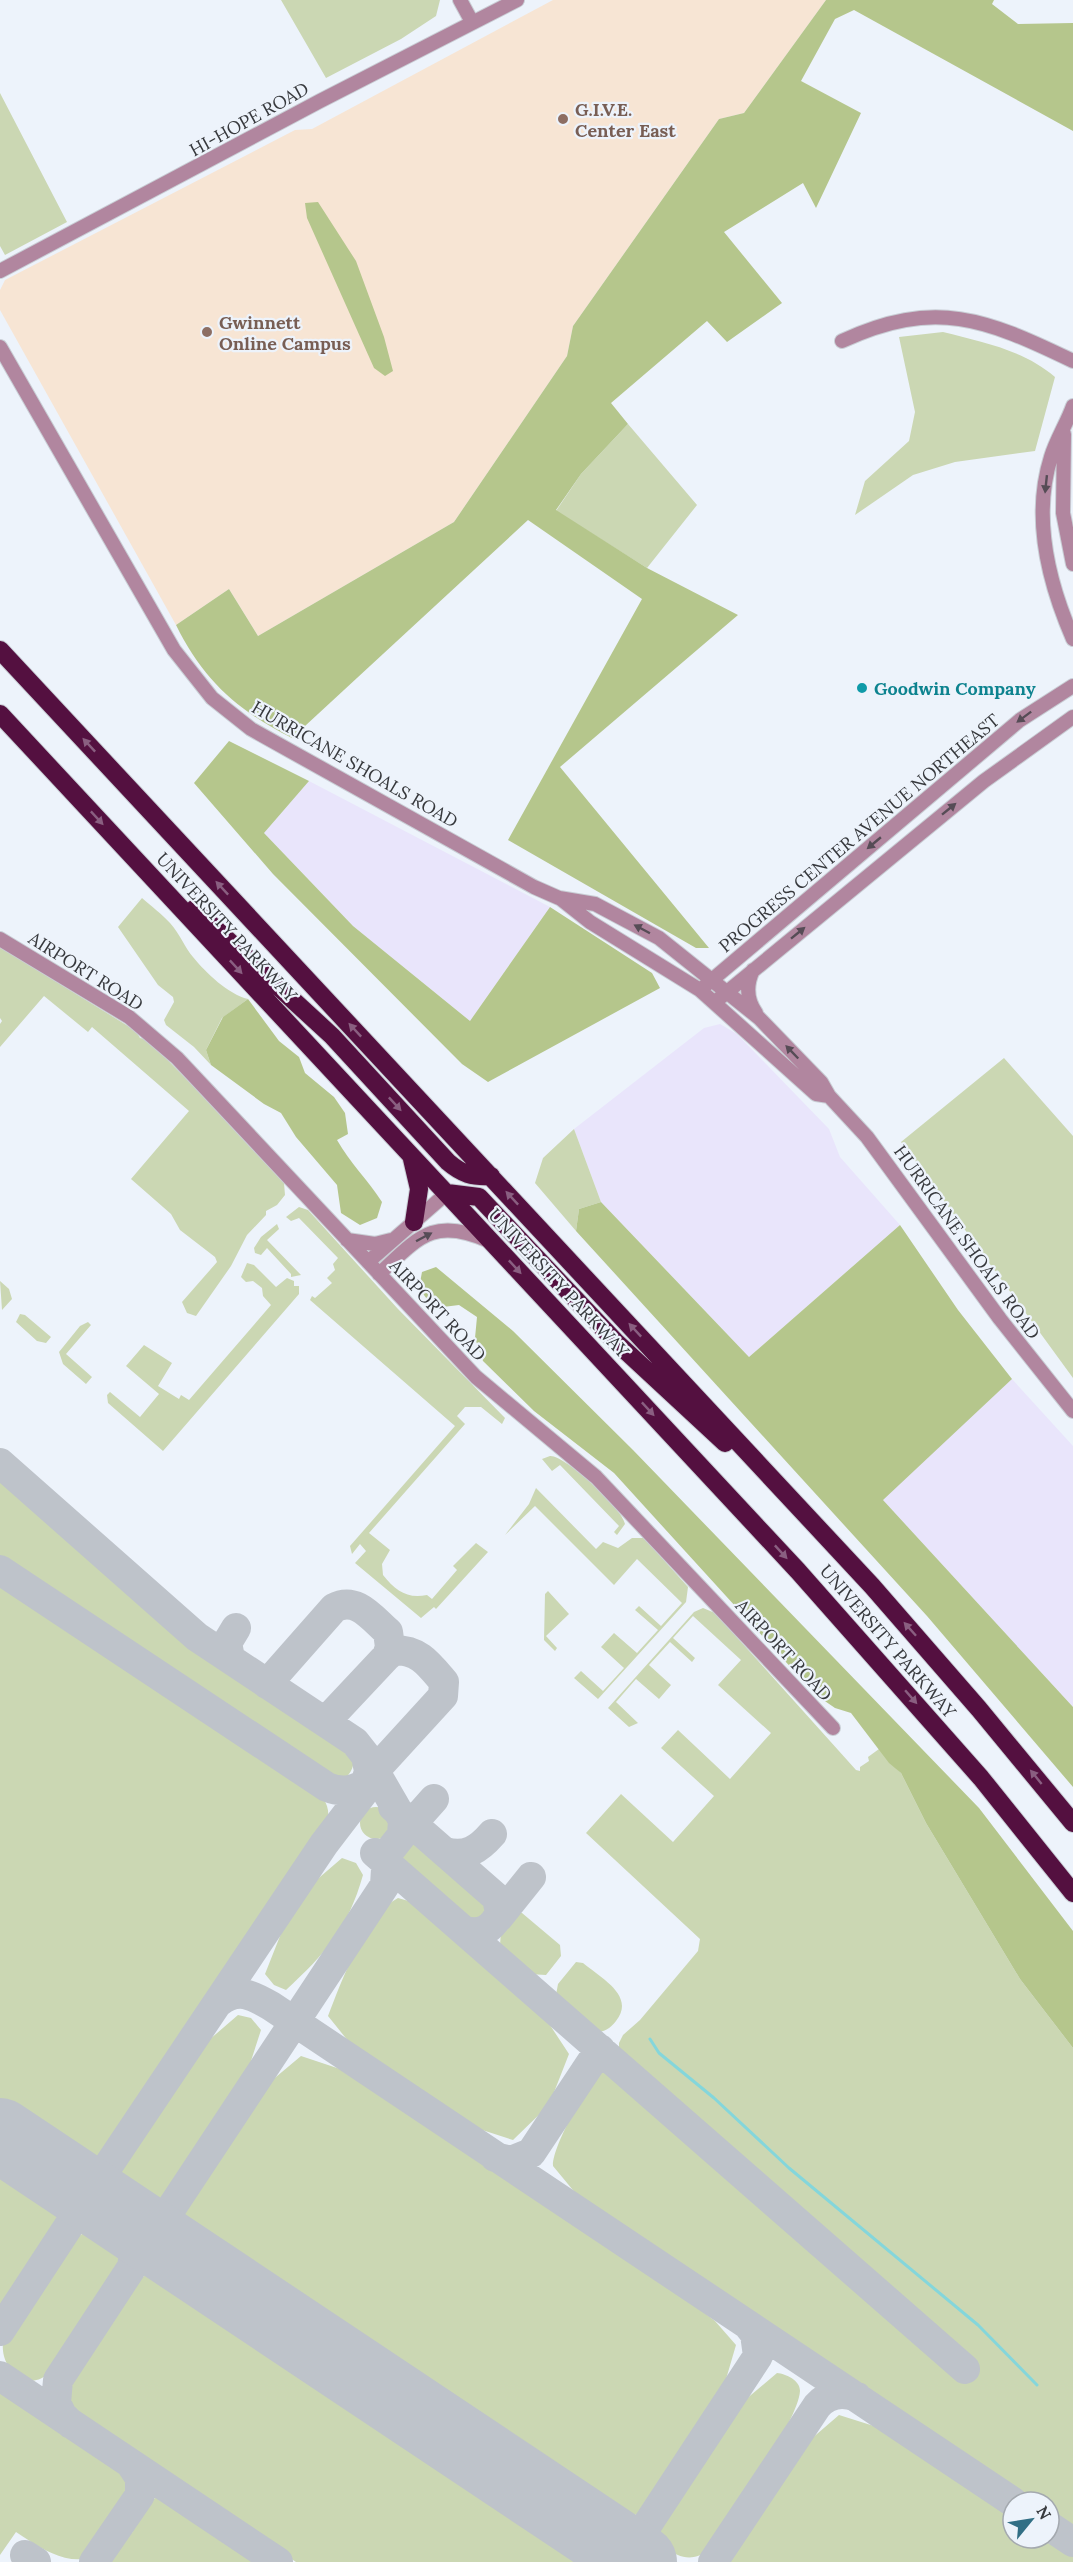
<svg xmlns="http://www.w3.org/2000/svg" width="1073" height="2562" font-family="Lora,serif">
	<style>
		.commercial { fill: #e9e5fb }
		.education { fill: #f7e5d4 }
		.green { fill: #cbd7b3 }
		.forest { fill: #b5c68c }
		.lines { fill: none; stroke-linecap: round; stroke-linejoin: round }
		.stream { stroke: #84d6db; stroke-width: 3 }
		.taxiway { stroke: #bec3ca; stroke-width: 30 }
		.runway { stroke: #bec3ca; stroke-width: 74 }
		.minor-casing { stroke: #c9ced5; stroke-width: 16 }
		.highway-casing { stroke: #c9ced5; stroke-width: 20 }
		.minor { stroke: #b1869f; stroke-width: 14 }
		.highway { stroke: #541040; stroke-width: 18 }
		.oneway { fill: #564c56 }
		.oneway2 { fill: #8a5f81 }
		.education-dot { fill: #8d6e63; stroke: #edf3fb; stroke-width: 2 }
		.culture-dot { fill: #0f9aa8; stroke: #edf3fb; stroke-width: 2 }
		.labels { text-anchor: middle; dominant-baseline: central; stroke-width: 4.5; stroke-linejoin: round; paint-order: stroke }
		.education-label { font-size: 18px; font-weight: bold; fill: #785e54; stroke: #edf3fb; text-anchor: start }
		.street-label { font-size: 18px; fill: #37393d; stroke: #edf3fb }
		.culture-label { font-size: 18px; font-weight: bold; fill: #0d838f; stroke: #edf3fb; text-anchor: start }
	</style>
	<rect width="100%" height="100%" fill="#edf3fb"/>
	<path class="commercial" d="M 309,781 L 550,907 L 470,1021 L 353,926 L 264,833 Z
		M 720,1024 L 737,1034 L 829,1129 L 840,1157 L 900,1225 L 749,1357 L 601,1202 L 574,1129 L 704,1028 Z
		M 1012,1379 L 1073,1446 L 1073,1707 L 882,1499 Z"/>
	<path class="education" d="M 553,0 L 826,0 L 744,113 L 719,119 L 573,326 L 567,356 L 454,522 L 258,636 L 229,589 L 176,625 L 0,310 L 0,290 L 5,280 L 295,130 L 312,129 Z"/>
	<path class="green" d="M 281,0 L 440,0 L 436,16 L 401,39 L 326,78 Z
		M 0,93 L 67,222 L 5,255 L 0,246 Z
		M 943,332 C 982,342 1024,350 1055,377 L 1035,451 L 955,462 L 913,475 L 855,515 L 865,481 L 909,441 L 915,412 L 899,337 Z
		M 628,424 L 697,505 L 647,568 L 556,511 L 581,474 Z
		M 142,898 C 151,906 162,914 170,923 C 180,934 185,948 193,957 C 206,973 228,994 248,999 L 222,1018 L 206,1050 L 211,1065 L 194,1047 L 166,1025 L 164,1020 L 174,1002 L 173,997 L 158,985 L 118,927 Z
		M 0,947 L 136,1031 L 140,1038 L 145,1039 C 166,1057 184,1077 201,1094 L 284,1183 L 285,1195 L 277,1205 L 266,1211 L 266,1215 L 247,1235 L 231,1266 L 196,1316 L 187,1313 L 182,1302 L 217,1262 L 215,1257 L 180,1230 L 171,1214 L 131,1179 L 189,1111 L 92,1027 L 88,1032 L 44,996 L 0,1047 L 0,1024 L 2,1021 L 0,1018 Z
		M 1004,1058 L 1073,1136 L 1073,1378 L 901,1142 Z
		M 574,1129 L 601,1202 L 579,1209 L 576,1231 L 535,1183 L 543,1158 Z
		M 299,1207 L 308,1210 L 398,1309 L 505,1418 L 502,1424 L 481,1407 L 465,1407 L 457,1416 L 465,1424 L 369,1533 L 390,1550 L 382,1564 L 383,1575 C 396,1591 407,1599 427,1595 L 432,1599 L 457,1570 L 453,1566 L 476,1543 L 488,1552 L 436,1609 L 434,1607 L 421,1618 L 355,1563 L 366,1551 L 360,1544 L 352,1554 L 350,1546 L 455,1426 L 310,1300 L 312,1296 L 315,1298 L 332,1283 L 327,1278 L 335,1270 L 333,1264 L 338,1258 L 299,1218 L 291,1221 L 286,1217 Z
		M 277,1224 L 279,1229 L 267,1240 L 301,1275 L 291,1277 L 291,1274 L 267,1248 L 261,1255 L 255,1253 L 254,1248 L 261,1237 Z
		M 247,1263 L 254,1265 L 276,1287 L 287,1278 L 294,1281 L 294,1286 L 299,1286 L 299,1294 L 163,1451 L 108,1403 L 107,1395 L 110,1392 L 140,1417 L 159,1394 L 126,1366 L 144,1345 L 172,1363 L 158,1386 L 179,1399 L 181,1395 L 189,1400 L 271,1305 L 263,1296 L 262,1288 L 253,1281 L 246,1282 L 241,1277 Z
		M 0,1281 L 9,1289 L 12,1299 L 2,1310 Z
		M 20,1314 L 25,1315 L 51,1337 L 46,1343 L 37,1341 L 16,1322 Z
		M 88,1322 L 91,1325 L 66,1354 L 92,1377 L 86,1384 L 63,1364 L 59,1352 L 80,1326 Z
		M 550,1456 C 565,1455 623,1509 625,1524 L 617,1535 L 614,1532 L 619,1526 L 560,1465 L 552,1471 L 542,1459 Z
		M 0,1473 L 206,1654 L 347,1749 C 356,1760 355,1767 346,1778 L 334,1779 L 316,1769 L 0,1558 Z
		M 536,1488 L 596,1549 L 603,1542 L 618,1548 L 632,1538 L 644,1538 L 688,1587 L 686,1602 L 598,1699 L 574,1678 L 581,1671 L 603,1691 L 624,1668 L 601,1647 L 614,1633 L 637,1653 L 658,1630 L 635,1610 L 639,1606 L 661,1626 L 682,1603 L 637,1559 L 614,1585 L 535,1506 L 505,1535 L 529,1504 Z
		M 0,1580 L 310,1787 C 323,1796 330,1804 328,1820 L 108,2148 L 98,2157 L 80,2159 L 0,2105 Z
		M 548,1591 L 569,1614 L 546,1636 L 557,1648 L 555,1651 L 544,1640 L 545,1594 Z
		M 703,1608 L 715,1613 L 856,1770 L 860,1771 L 860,1767 L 869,1761 L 868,1757 L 879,1749 L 901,1773 L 926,1823 L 1020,1979 L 1073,2048 L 1073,2529 L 1049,2513 L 1049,2502 L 1032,2502 L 608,2219 L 577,2195 L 553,2166 C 552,2146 590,2080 604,2065 L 956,2375 L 961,2376 L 972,2364 L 619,2052 L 619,2043 L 623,2035 L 640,2020 L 698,1951 L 700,1939 L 586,1833 L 621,1794 L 673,1842 L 714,1796 L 661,1748 L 678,1730 L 730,1779 L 771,1733 L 718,1685 L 741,1660 L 693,1616 L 673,1638 L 695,1658 L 692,1662 L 670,1642 L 649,1665 L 671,1685 L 659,1699 L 636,1679 L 616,1702 L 638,1723 L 629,1727 L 608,1708 L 694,1612 Z
		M360 1823a16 16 0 1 1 32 0a16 16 0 1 1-32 0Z
		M 407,1843 L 419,1843 L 489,1904 L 488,1918 L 477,1924 L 468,1921 L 405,1865 L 401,1851 Z
		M 342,1858 L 356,1863 L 363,1875 C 348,1928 326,1953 286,1990 L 274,1985 L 265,1974 L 284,1926 L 302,1899 L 313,1883 Z
		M 398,1898 L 419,1904 L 540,2010 L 569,2054 L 549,2105 L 513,2140 L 473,2127 L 427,2099 L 353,2047 L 328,2016 C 341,1983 365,1915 398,1898 Z
		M 518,1913 L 522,1913 L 560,1945 L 561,1956 L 546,1975 L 529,1974 L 500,1945 L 501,1932 Z
		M 576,1962 L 583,1963 C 601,1978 636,1996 616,2021 C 610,2029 604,2032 595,2032 L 556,1995 L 558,1984 Z
		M 238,2015 L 251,2018 L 261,2030 L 249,2067 L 168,2194 C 150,2207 139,2198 123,2187 L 121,2167 L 172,2088 L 209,2040 Z
		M 301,2056 L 340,2069 L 398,2104 L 659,2278 L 715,2321 L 736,2345 L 724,2386 L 639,2514 L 619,2518 L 189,2231 L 184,2216 L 186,2202 L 270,2082 Z
		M 0,2166 L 52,2201 L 57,2214 L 56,2230 L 0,2313 Z
		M 85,2232 C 106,2232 124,2244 120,2267 L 50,2372 C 29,2394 0,2370 3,2343 L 73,2240 Z
		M 149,2273 L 163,2274 L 592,2562 L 296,2562 L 76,2415 L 65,2401 L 66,2384 L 135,2282 Z
		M 777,2373 C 786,2374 800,2380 800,2391 C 798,2423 727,2519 708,2550 C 693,2562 680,2558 665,2548 L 659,2524 L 745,2400 Z
		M 0,2389 L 125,2473 L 132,2481 L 130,2494 L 84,2559 C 59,2562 36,2545 16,2532 L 0,2555 Z
		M 839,2415 L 877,2427 L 1013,2516 L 1013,2538 L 1046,2538 L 1073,2556 L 1073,2562 L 725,2562 L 810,2440 Z
		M 157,2497 L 167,2501 L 257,2562 L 108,2562 L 128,2533 L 133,2532 L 129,2529 L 147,2503 Z"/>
	<path class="forest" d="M 826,0 L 994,0 L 992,4 L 1018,24 L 1073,23 L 1073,131 L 854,10 L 835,19 L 801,81 L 861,113 L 816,208 L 803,183 L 724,232 L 782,303 L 727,342 L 707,321 L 611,403 L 628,424 L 581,474 L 556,510 L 647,568 L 738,615 L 560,767 L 709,948 L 696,948 L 508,840 L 642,599 L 528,520 L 292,738 C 238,711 203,680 176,625 L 229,589 L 258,636 L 454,522 L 567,356 L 573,326 L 719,119 L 744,113 Z
		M 318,202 L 356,261 L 384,337 L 393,371 L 385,376 L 374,368 L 307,218 L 305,203 Z
		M 229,741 L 309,781 L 264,833 L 353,926 L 470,1021 L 550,907 L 652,973 L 660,988 L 488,1082 L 462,1064 L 273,874 L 194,783 Z
		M 248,999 L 279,1041 L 299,1057 L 305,1073 L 334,1097 L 345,1113 L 348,1134 L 337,1140 C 350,1163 368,1180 382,1202 L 377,1218 L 360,1225 L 341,1213 L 337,1185 L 296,1137 L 281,1113 L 264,1104 L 211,1065 L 206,1050 L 223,1017 Z
		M 601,1202 L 749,1357 L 900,1225 L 958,1310 L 1012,1379 L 883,1500 L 1073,1707 L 1073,1787 L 927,1616 L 576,1231 L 579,1209 Z
		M 436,1267 L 513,1331 L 633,1450 L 979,1808 L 1073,1931 L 1073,2048 L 1020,1979 L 926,1823 L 901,1773 L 889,1763 L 851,1713 L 835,1708 L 816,1695 L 614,1473 L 534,1411 L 483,1361 L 475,1338 L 477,1317 L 459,1305 L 443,1307 L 429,1302 L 419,1288 L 422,1272 Z"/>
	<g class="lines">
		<path class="stream" d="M 650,2039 L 659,2053 L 714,2098 L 789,2168 L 978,2325 L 1037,2385"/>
		<path class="taxiway" d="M 0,1463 L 197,1637 L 355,1742 L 366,1756 L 369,1771 L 363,1793 L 324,1844 L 108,2166 C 92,2181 76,2178 56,2173
			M 0,1570 L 327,1787 C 344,1794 356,1790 371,1780
			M 230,1658 L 227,1643 L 236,1628
			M 267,1684 L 334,1608 C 356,1596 371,1617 388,1632 L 390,1647 L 387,1656 L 325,1722
			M 366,1788 L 379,1766 L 443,1696 L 444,1682 C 428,1663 419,1650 394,1650 L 387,1656
			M 393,1807 L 497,1898 L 500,1913 C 492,1929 482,1935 465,1931
			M 402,1835 L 434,1799
			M 445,1852 C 466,1858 479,1849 492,1834
			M 375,1853 L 965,2369
			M 499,1917 L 531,1877
			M 219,2002 C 238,1987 252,1995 271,2006 L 1013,2502
			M 495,2157 L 511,2161 L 531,2153 L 600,2049
			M 187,2260 C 172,2244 163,2229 172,2207 L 385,1885 L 387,1854 L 402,1835 L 403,1820 L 366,1756
			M 0,2331 L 70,2224 C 87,2208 101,2212 122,2216 L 136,2239 L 132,2267
			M 0,2376 L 278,2562
			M 71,2424 L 62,2415 L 56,2403 L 58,2380 L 132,2267 C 149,2249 166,2252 187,2260
			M 1049,2526 L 1073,2542
			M 592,2530 C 614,2537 629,2540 647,2525
			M 25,2555 L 36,2562
			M 94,2562 L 140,2495 L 140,2478 L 130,2463
			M 650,2562 L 643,2544 L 647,2525 L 758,2356 L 755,2334 L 748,2325
			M 713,2562 L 817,2406 C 828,2393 842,2391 857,2397"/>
		<path class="runway" d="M 0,2135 L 640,2562"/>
		<defs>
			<path id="minor" d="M 460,0 L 472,22
				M 0,271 L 320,101 L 517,0
				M 842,341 C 935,298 986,319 1073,361
				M 0,347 L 174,650 L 212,698 L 251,729 L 534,887 L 559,898 L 595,904 L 659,938 L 759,1018 L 821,1082 L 829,1096 L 867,1137 L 1000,1319 L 1073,1411
				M 1073,406 C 1067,423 1056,440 1051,457 C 1032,517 1049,584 1073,639
				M 1064,434 L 1063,513 L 1073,564
				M 561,899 L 590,922 L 700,990 L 816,1094 L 829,1096
				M 0,939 L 129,1017 L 177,1058 L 476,1377 L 596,1477 L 833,1728
				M 753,970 C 746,985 746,999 756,1013
				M 700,990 L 1020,720 L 1073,686
				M 715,1002 L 984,781 L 1073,717
				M 347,1240 L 375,1244 L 391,1240
				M 368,1262 L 447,1193
				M 379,1274 C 418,1238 433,1216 489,1241"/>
			<path id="highway" d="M 0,650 L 872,1586 L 979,1709 L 1073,1823
				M 0,714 L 798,1571 L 981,1778 L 1073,1893
				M 194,909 L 332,1036 L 448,1162 C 462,1174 472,1177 491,1176
				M 412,1159 L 419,1189 L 414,1222
				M 447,1193 L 479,1197 L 615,1341 L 725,1443"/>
		</defs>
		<use href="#minor" class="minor-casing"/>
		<use href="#highway" class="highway-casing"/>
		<use href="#minor" class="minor"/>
		<use href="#highway" class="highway"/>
	</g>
	<defs><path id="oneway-solid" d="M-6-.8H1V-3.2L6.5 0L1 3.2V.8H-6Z" transform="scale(1.5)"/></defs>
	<g class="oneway">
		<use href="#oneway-solid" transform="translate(1046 484) rotate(96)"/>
		<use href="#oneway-solid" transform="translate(1024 717) rotate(143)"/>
		<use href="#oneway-solid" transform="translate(949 809) rotate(-39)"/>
		<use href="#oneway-solid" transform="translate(874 843) rotate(140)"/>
		<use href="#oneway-solid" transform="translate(642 929) rotate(-152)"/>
		<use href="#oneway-solid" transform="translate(798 933) rotate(-39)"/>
		<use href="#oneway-solid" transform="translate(792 1052) rotate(-134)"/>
		<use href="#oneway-solid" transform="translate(424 1237) rotate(-28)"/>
	</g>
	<g class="oneway2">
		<use href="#oneway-solid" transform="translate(89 745) rotate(-133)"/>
		<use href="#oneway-solid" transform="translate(97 818) rotate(47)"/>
		<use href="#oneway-solid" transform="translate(222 888) rotate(-133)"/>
		<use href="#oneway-solid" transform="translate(236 967) rotate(47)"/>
		<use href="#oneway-solid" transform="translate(355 1030) rotate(-133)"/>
		<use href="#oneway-solid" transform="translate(395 1104) rotate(47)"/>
		<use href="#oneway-solid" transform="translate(512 1198) rotate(-133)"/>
		<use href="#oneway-solid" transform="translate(515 1267) rotate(47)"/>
		<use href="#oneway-solid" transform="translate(635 1330) rotate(-133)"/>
		<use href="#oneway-solid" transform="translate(648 1409) rotate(47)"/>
		<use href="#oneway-solid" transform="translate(781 1552) rotate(47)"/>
		<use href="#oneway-solid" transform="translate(910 1629) rotate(-132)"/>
		<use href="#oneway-solid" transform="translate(911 1697) rotate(49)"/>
		<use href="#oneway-solid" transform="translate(1036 1777) rotate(-129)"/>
	</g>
	<g class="education-dot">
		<circle cx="563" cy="119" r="6"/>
		<circle cx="207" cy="332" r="6"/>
	</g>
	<circle class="culture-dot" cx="862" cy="688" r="6"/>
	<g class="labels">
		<g class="education-label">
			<text x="575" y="109">G.I.V.E.<tspan x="575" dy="21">Center East</tspan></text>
			<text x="219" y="322">Gwinnett<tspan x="219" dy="21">Online Campus</tspan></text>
		</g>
		<g class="street-label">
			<text transform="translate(249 119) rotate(-29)">HI-HOPE ROAD</text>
			<text transform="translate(355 764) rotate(30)">HURRICANE SHOALS ROAD</text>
			<text transform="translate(859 833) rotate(-40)">PROGRESS CENTER AVENUE NORTHEAST</text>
			<text transform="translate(227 927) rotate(47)">UNIVERSITY PARKWAY</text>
			<text transform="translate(86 971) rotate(32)">AIRPORT ROAD</text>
			<text transform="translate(967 1242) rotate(54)">HURRICANE SHOALS ROAD</text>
			<text transform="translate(559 1283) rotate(47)">UNIVERSITY PARKWAY</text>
			<text transform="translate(438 1310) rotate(47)">AIRPORT ROAD</text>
			<text transform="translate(888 1641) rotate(49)">UNIVERSITY PARKWAY</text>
			<text transform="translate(784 1650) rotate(47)">AIRPORT ROAD</text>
		</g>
		<g class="culture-label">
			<text x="874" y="688">Goodwin Company</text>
		</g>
	</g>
	<g transform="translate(1031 2520) rotate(60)"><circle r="28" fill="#edf3fb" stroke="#a4a9af" stroke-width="1.5"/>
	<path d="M0-4.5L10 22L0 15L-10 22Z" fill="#326f85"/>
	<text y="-9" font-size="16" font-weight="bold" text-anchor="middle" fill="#37393d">N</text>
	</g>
</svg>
